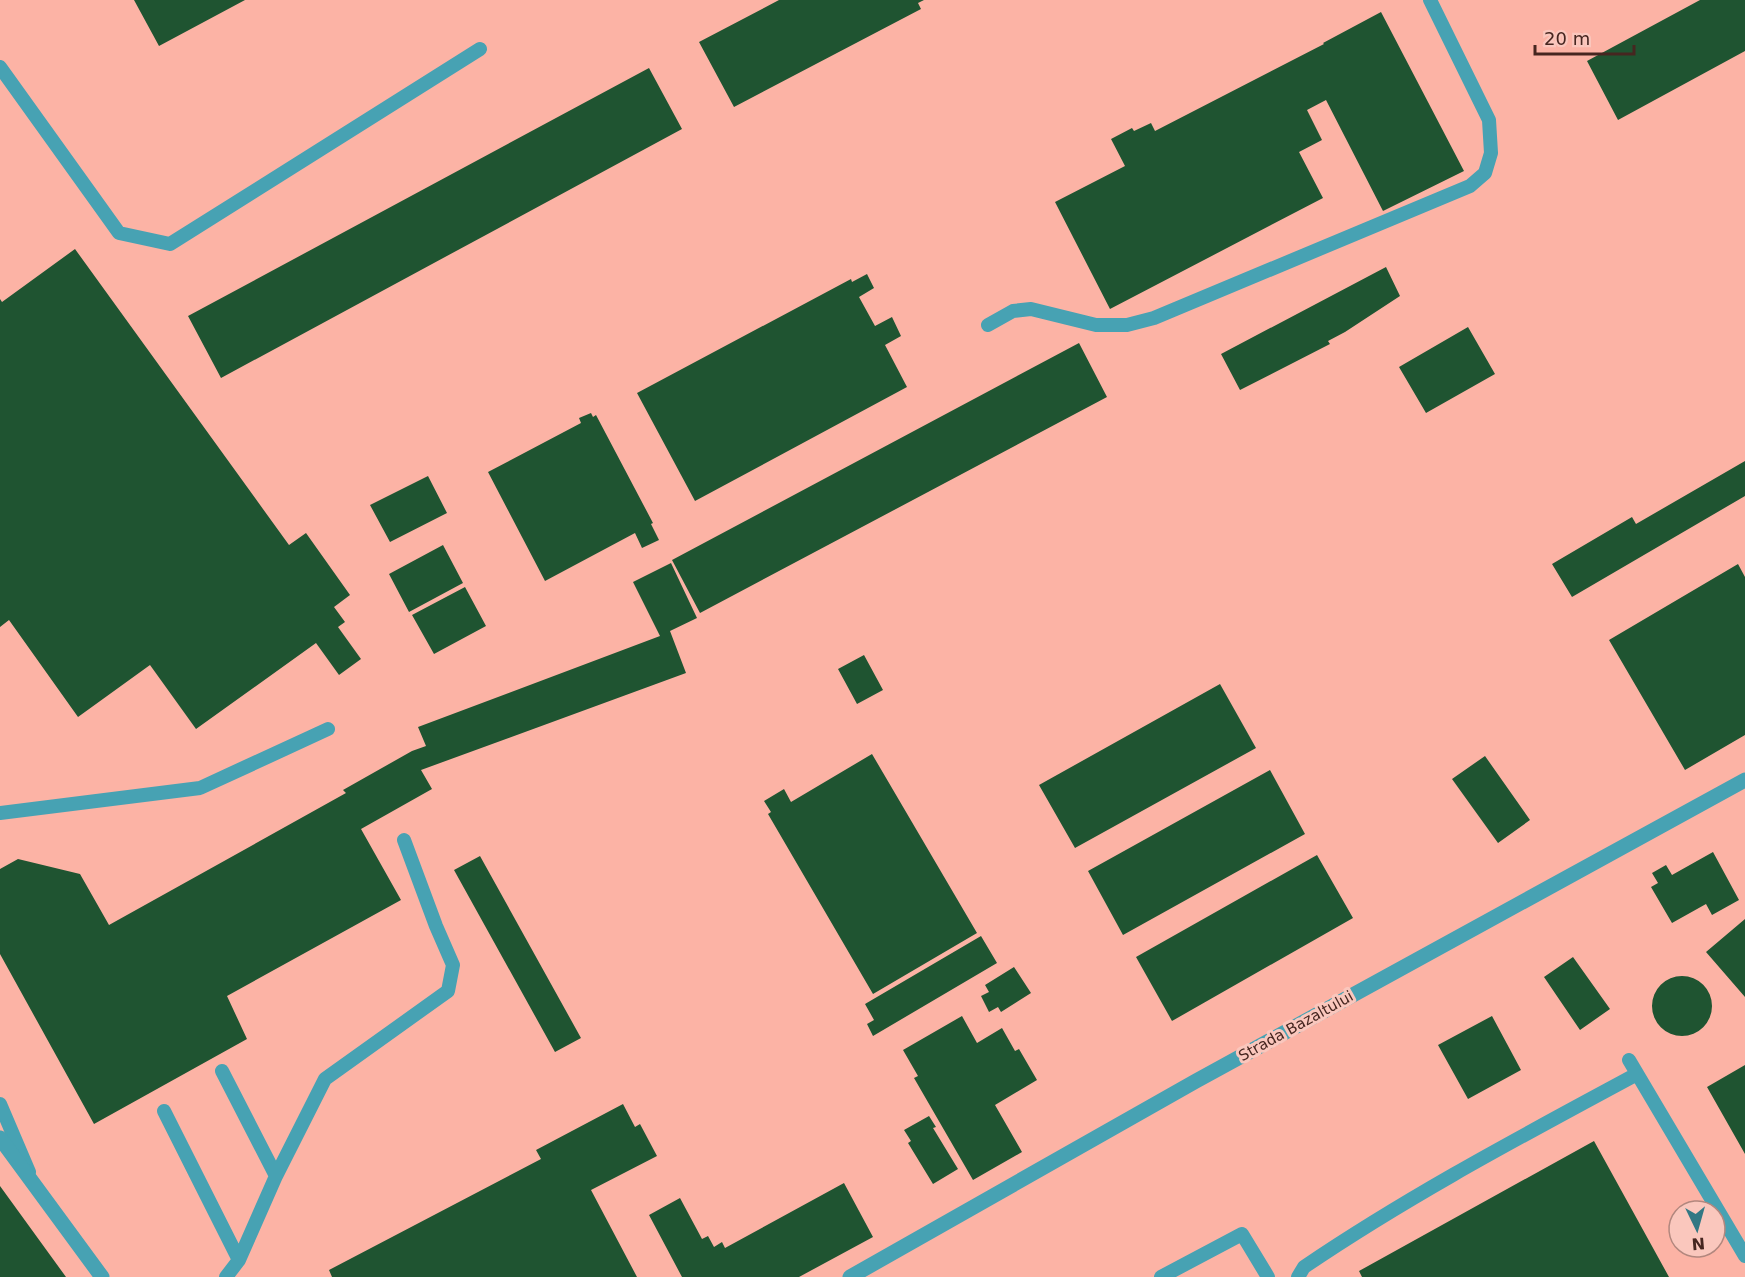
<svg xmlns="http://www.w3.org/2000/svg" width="1745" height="1277" font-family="'DejaVu Sans',sans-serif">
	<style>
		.built { fill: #fcb3a5; fill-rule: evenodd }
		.building { fill: #1f5431 }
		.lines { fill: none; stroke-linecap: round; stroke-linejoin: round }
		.lane { stroke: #47a2b3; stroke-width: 14 }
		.street { stroke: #47a2b3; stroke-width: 15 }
		.labels { text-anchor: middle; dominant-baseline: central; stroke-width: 6; stroke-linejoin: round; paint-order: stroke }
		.street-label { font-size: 15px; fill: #462620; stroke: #fac7bd }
	</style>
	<rect width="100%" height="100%" fill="#fac7bd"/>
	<path class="built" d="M 0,0 L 1745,0 L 1745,1277 L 0,1277 ZM 1679,1211 L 1715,1211 L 1715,1247 L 1679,1247 Z"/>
	<path class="building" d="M 134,0 L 245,0 L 159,46 Z
		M 779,0 L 924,0 L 918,3 L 921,9 L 734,107 L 699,42 Z
		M 1700,0 L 1745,0 L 1745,51 L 1618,120 L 1587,61 Z
		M 1381,12 L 1464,171 L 1383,211 L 1326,100 L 1307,110 L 1322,140 L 1299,152 L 1323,198 L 1110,309 L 1055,202 L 1125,166 L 1111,139 L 1132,128 L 1134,131 L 1151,123 L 1155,131 L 1324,44 L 1323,43 Z
		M 649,68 L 682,129 L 221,378 L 188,316 Z
		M 75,249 L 289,545 L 306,533 L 350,595 L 334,607 L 345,622 L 338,627 L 361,659 L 339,675 L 316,643 L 196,729 L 150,665 L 78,717 L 9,620 L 0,627 L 0,299 L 2,302 Z
		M 1386,267 L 1400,296 L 1345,332 L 1328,341 L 1330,344 L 1240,390 L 1221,354 Z
		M 867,274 L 874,288 L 859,297 L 875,326 L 892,317 L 901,336 L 885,345 L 907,387 L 695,501 L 637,393 L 851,279 L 852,282 Z
		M 1468,327 L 1495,374 L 1426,413 L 1399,367 Z
		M 1079,343 L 1107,397 L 700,613 L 672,560 Z
		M 591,413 L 593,417 L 596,415 L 653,523 L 651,524 L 659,540 L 642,548 L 635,533 L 545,581 L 488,472 L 581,423 L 579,418 Z
		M 1745,461 L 1745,496 L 1572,597 L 1552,564 L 1632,517 L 1636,524 Z
		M 428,476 L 447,513 L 390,542 L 370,505 Z
		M 443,545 L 463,583 L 409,612 L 389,574 Z
		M 671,563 L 697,618 L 670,631 L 686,673 L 421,770 L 432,789 L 361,829 L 401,900 L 227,996 L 247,1039 L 94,1124 L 0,954 L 0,869 L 18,859 L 80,874 L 109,925 L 346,793 L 343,790 L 412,751 L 426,746 L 418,727 L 660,636 L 633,582 Z
		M 1738,564 L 1745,577 L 1745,735 L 1685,770 L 1609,640 Z
		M 465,587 L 486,626 L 434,654 L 412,615 Z
		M 864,655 L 883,690 L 857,704 L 838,669 Z
		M 1220,684 L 1256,748 L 1075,848 L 1039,785 Z
		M 872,754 L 977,933 L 873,994 L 768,814 L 771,812 L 764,801 L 784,789 L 791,802 Z
		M 1485,756 L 1530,820 L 1498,843 L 1452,779 Z
		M 1270,770 L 1305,834 L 1123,935 L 1088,871 Z
		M 1713,852 L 1739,900 L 1712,915 L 1706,904 L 1672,923 L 1651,887 L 1658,883 L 1652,873 L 1666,865 L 1672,875 Z
		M 1317,855 L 1353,918 L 1172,1021 L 1136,957 Z
		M 480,856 L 581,1038 L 555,1052 L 454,870 Z
		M 1745,919 L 1745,997 L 1706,952 Z
		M 981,936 L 997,963 L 873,1036 L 867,1024 L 874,1020 L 865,1004 Z
		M 1573,957 L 1610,1009 L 1580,1030 L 1544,977 Z
		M 1014,967 L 1031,993 L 1001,1012 L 998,1007 L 989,1012 L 981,996 L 989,992 L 985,985 Z
		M1652 1006a30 30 0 1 1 60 0a30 30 0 1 1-60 0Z
		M 962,1016 L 977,1043 L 1002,1028 L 1015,1051 L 1019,1049 L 1037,1080 L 995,1105 L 1022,1152 L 973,1180 L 914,1078 L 918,1076 L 903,1050 Z
		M 1492,1016 L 1521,1070 L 1468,1099 L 1438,1045 Z
		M 1745,1065 L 1745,1154 L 1707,1087 Z
		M 623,1104 L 635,1127 L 640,1124 L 657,1156 L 591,1190 L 637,1277 L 332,1277 L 329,1270 L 541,1159 L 536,1150 Z
		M 929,1116 L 936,1127 L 933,1128 L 958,1169 L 933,1184 L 908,1143 L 911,1141 L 904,1130 Z
		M 1594,1141 L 1669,1277 L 1362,1277 L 1359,1271 Z
		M 844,1183 L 873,1237 L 799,1277 L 682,1277 L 649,1215 L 680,1198 L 702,1239 L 708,1236 L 714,1247 L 722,1242 L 725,1248 Z
		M 0,1186 L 66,1277 L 0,1277 Z"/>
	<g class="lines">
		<path class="lane" d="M 0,67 L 119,233 L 170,244 L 480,49
			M 988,325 L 1013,311 L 1031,309 L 1096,325 L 1127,325 L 1154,318 L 1470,186 L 1485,173 L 1491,153 L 1489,120 L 1430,0
			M 0,813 L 200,788 L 328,729
			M 1629,1060 L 1745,1256
			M 222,1071 L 276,1176
			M 0,1104 L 29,1172
			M 164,1111 L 239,1260
			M 226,1277 L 239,1260 L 276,1176 L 325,1079 L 448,991 L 453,965 L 436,926 L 404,840
			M 1161,1277 L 1242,1234 L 1268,1277
			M 1298,1277 L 1304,1267 C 1410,1195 1524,1135 1637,1074"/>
		<path class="street" d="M 0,1138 L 102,1277
			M 850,1277 L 1196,1081 L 1745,780"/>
	</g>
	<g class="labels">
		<g class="street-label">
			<text transform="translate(1296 1026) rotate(-29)">Strada Bazaltului</text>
		</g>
	</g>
	<g transform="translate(1697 1229) rotate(175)"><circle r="28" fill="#fac7bd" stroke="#b2877e" stroke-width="1.5"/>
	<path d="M0-4.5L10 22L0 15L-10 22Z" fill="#327884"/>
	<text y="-9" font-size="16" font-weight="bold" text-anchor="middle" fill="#462620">N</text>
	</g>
	<path d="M1535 45v9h99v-9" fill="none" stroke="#462620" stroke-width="3"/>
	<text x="1544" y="45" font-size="18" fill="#462620" stroke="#fac7bd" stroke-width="4.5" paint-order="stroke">20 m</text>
</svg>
